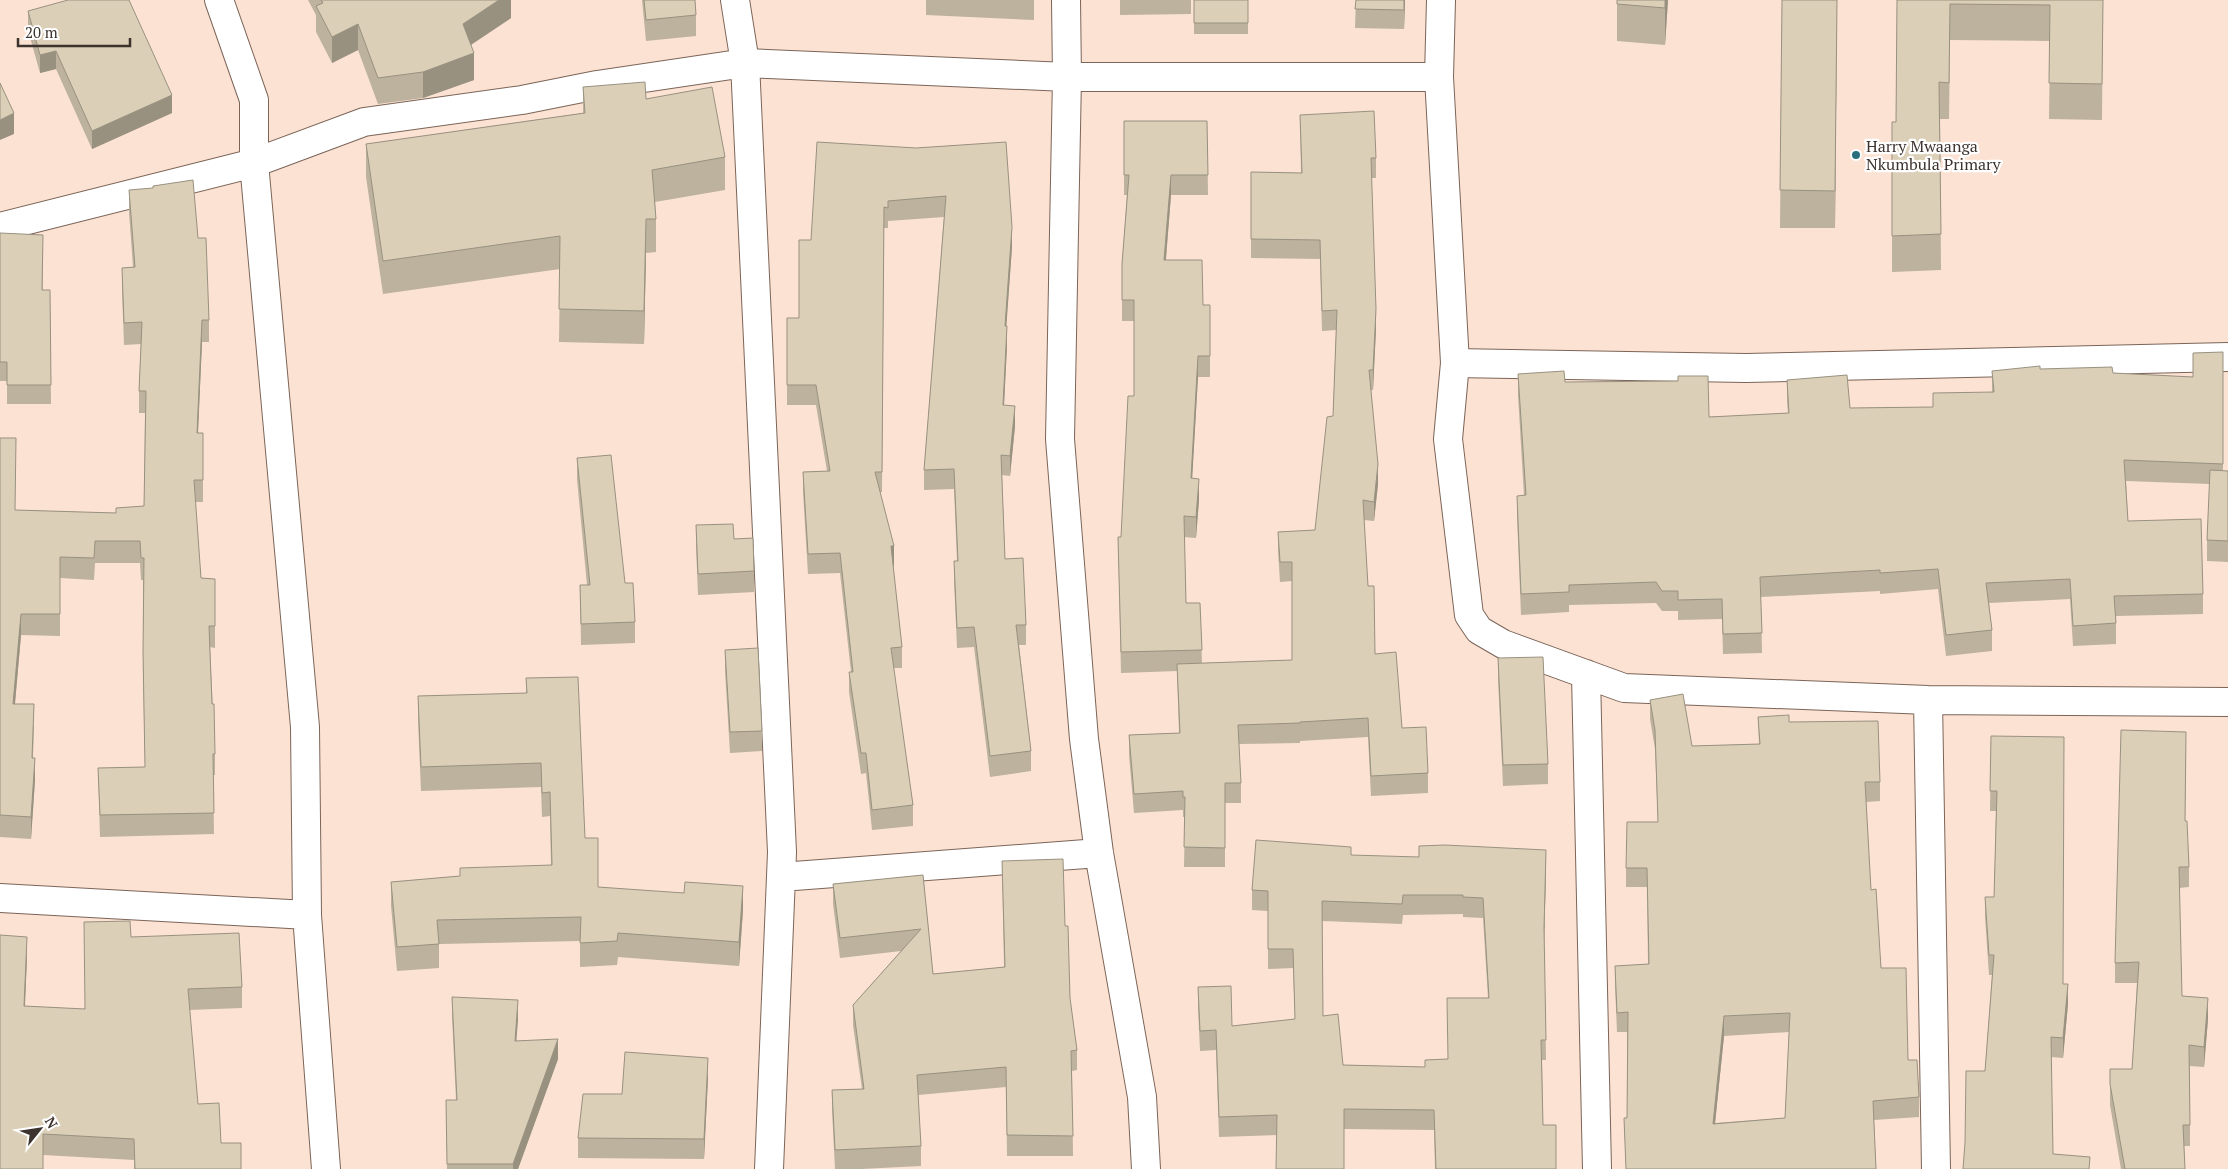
<svg xmlns="http://www.w3.org/2000/svg" width="2228" height="1169" font-family="'PT Serif',serif">
	<style>
		.lines { fill: none; stroke-linecap: round; stroke-linejoin: round }
		.street-casing { stroke: #7b6558; stroke-width: 30 }
		.street { stroke: #fff; stroke-width: 28 }
		.wall { fill: #bcb29d; fill-rule: evenodd }
		.shaded-wall { fill: #999180 }
		.building { fill: #dbcfb7; stroke: #999180; fill-rule: evenodd }
		.poi-dot { fill: #296f7e; stroke: #fff; stroke-width: 2 }
		.labels { text-anchor: middle; dominant-baseline: central; stroke-width: 4.5; stroke-linejoin: round; paint-order: stroke }
		.poi-label { font-size: 16px; fill: #3d332e; stroke: #fff; text-anchor: start }
	</style>
	<rect width="100%" height="100%" fill="#fce2d3"/>
	<g class="lines">
		<defs>
			<path id="street" d="M 219,0 L 254,100 L 254,163 L 305,727 L 307,915 L 326,1169
				M 735,0 L 745,63 L 782,852 L 769,1169
				M 1066,0 L 1067,77 L 1060,439 L 1084,739 L 1099,853 L 1142,1097 L 1146,1169
				M 1441,0 L 1439,77 L 1455,363 L 1746,368 L 2228,357
				M 0,227 L 254,163 L 364,122 L 522,100 L 597,85 L 745,63 L 1067,77 L 1439,77
				M 1455,363 L 1448,439 L 1469,615 L 1479,630 L 1503,644 L 1624,688 L 1928,700 L 2228,702
				M 1586,674 L 1597,1169
				M 1928,700 L 1936,1169
				M 781,877 L 1099,853
				M 0,898 L 307,915"/>
		</defs>
		<use href="#street" class="street-casing"/>
		<use href="#street" class="street"/>
	</g>
	<path class="wall" d="M 308,0 L 511,0 L 511,18 L 471,45 L 474,80 L 423,98 L 378,104 L 358,50 L 332,63 L 316,32 L 316,15 Z
		M 642,0 L 695,0 L 696,15 L 696,36 L 646,41 Z
		M 926,0 L 1034,0 L 1034,20 L 926,15 Z
		M 1120,0 L 1191,0 L 1191,14 L 1120,15 Z
		M 1194,0 L 1248,0 L 1248,34 L 1194,34 Z
		M 1356,0 L 1405,0 L 1404,29 L 1355,28 Z
		M 1617,0 L 1668,0 L 1665,45 L 1617,41 Z
		M 1782,0 L 1837,0 L 1835,228 L 1780,228 Z
		M 1897,0 L 2103,0 L 2102,120 L 2049,119 L 2050,41 L 1950,40 L 1949,119 L 1940,119 L 1941,270 L 1892,272 L 1892,122 L 1896,122 Z
		M 28,11 L 172,113 L 92,149 L 56,69 L 40,73 L 28,30 Z
		M 583,87 L 646,99 L 725,157 L 725,190 L 655,202 L 656,219 L 656,252 L 646,253 L 644,344 L 559,342 L 560,269 L 383,294 L 366,177 L 366,144 L 583,113 Z
		M 1300,115 L 1376,158 L 1376,178 L 1371,178 L 1376,329 L 1373,390 L 1371,390 L 1378,484 L 1374,521 L 1364,520 L 1368,586 L 1375,654 L 1402,728 L 1428,773 L 1428,793 L 1371,796 L 1368,737 L 1300,741 L 1300,743 L 1239,744 L 1241,783 L 1241,803 L 1225,803 L 1225,867 L 1184,867 L 1185,817 L 1183,817 L 1183,810 L 1134,813 L 1129,755 L 1129,735 L 1179,733 L 1177,671 L 1121,673 L 1118,537 L 1121,537 L 1134,396 L 1134,321 L 1122,321 L 1122,264 L 1127,195 L 1124,195 L 1124,121 L 1207,121 L 1208,195 L 1171,195 L 1166,260 L 1203,305 L 1210,305 L 1210,377 L 1198,377 L 1192,478 L 1199,500 L 1196,538 L 1184,537 L 1186,603 L 1200,603 L 1202,663 L 1292,660 L 1292,581 L 1280,582 L 1278,551 L 1278,532 L 1315,530 L 1333,416 L 1336,330 L 1322,331 L 1320,259 L 1251,258 L 1251,172 L 1301,173 Z
		M 916,148 L 1012,247 L 1006,326 L 1007,346 L 1004,405 L 1015,426 L 1010,476 L 1002,475 L 1005,559 L 1026,625 L 1026,645 L 1019,645 L 1031,751 L 1031,771 L 990,777 L 974,647 L 957,648 L 954,581 L 954,561 L 957,561 L 954,489 L 924,490 L 924,470 L 944,217 L 888,221 L 888,228 L 884,228 L 882,492 L 880,492 L 894,566 L 893,566 L 902,647 L 902,668 L 893,668 L 913,805 L 913,826 L 872,830 L 866,773 L 861,774 L 849,692 L 849,672 L 851,672 L 840,573 L 808,574 L 803,492 L 803,472 L 827,471 L 816,405 L 787,405 L 787,318 L 799,318 L 811,240 Z
		M 129,190 L 198,238 L 209,320 L 209,342 L 202,342 L 198,433 L 203,433 L 203,502 L 195,502 L 201,578 L 215,579 L 215,648 L 210,647 L 215,754 L 215,775 L 213,775 L 214,834 L 100,837 L 98,768 L 145,767 L 143,673 L 143,580 L 141,580 L 140,563 L 95,563 L 94,580 L 60,578 L 60,636 L 21,635 L 15,704 L 34,726 L 33,758 L 35,780 L 31,839 L 0,837 L 0,438 L 15,510 L 116,513 L 144,506 L 145,413 L 139,413 L 139,391 L 141,344 L 124,345 L 122,289 L 122,268 L 133,267 L 129,212 Z
		M 0,233 L 43,254 L 42,290 L 50,290 L 51,404 L 7,404 L 7,381 L 0,381 Z
		M 2223,352 L 2223,471 L 2228,471 L 2228,562 L 2207,561 L 2207,540 L 2210,484 L 2126,481 L 2128,521 L 2203,594 L 2203,614 L 2116,616 L 2116,644 L 2073,646 L 2070,599 L 1989,603 L 1992,630 L 1992,651 L 1946,656 L 1938,589 L 1880,594 L 1880,591 L 1761,597 L 1762,653 L 1723,654 L 1722,619 L 1678,620 L 1678,611 L 1662,611 L 1656,603 L 1569,605 L 1569,612 L 1521,615 L 1517,516 L 1517,496 L 1524,496 L 1518,395 L 1518,374 L 1565,382 L 1709,417 L 1788,413 L 1787,401 L 1787,380 L 1850,408 L 1933,407 L 1992,392 L 1992,371 L 2040,369 L 2193,377 Z
		M 577,458 L 625,583 L 635,622 L 635,643 L 581,645 L 580,585 L 587,585 L 577,479 Z
		M 696,525 L 734,539 L 754,571 L 754,592 L 698,595 L 696,546 Z
		M 725,650 L 762,731 L 762,751 L 730,753 L 725,671 Z
		M 1498,658 L 1548,764 L 1548,784 L 1503,786 L 1498,679 Z
		M 526,678 L 585,838 L 598,887 L 743,910 L 739,966 L 618,957 L 617,965 L 580,967 L 580,941 L 439,944 L 439,968 L 397,971 L 391,906 L 391,882 L 460,876 L 551,865 L 550,816 L 542,817 L 541,787 L 421,791 L 418,720 L 418,696 L 526,693 Z
		M 1650,700 L 1692,746 L 1759,744 L 1758,717 L 1789,722 L 1880,782 L 1880,801 L 1866,802 L 1871,890 L 1881,968 L 1908,1060 L 1919,1083 L 1919,1117 L 1874,1120 L 1876,1169 L 1626,1169 L 1624,1118 L 1627,1118 L 1627,1032 L 1617,1032 L 1615,985 L 1615,966 L 1648,964 L 1647,887 L 1626,887 L 1626,868 L 1658,822 L 1655,749 L 1650,719 ZM 1789,1032 L 1785,1118 L 1715,1123 L 1724,1036 Z
		M 1991,736 L 2063,984 L 2068,1004 L 2063,1058 L 2051,1057 L 2053,1154 L 2090,1169 L 1963,1169 L 1985,1071 L 1992,975 L 1989,975 L 1985,917 L 1985,897 L 1994,897 L 1996,811 L 1990,811 Z
		M 2186,753 L 2185,821 L 2189,867 L 2189,887 L 2179,888 L 2182,996 L 2208,1019 L 2204,1067 L 2190,1066 L 2190,1146 L 2184,1146 L 2185,1169 L 2121,1169 L 2110,1105 L 2110,1069 L 2132,1069 L 2137,983 L 2115,983 L 2115,963 Z
		M 1351,855 L 1546,870 L 1544,940 L 1546,1060 L 1542,1060 L 1543,1125 L 1556,1169 L 1435,1169 L 1434,1130 L 1344,1129 L 1277,1135 L 1219,1137 L 1216,1050 L 1200,1051 L 1198,1007 L 1198,987 L 1232,1026 L 1295,1019 L 1293,968 L 1268,969 L 1268,911 L 1252,910 L 1252,890 ZM 1463,914 L 1463,917 L 1483,918 L 1488,998 L 1447,1059 L 1425,1067 L 1343,1065 L 1323,1016 L 1322,921 L 1402,924 L 1403,915 Z
		M 1002,861 L 1065,926 L 1070,998 L 1077,1050 L 1077,1070 L 1072,1071 L 1073,1156 L 1007,1156 L 1006,1087 L 918,1095 L 921,1146 L 921,1166 L 861,1169 L 835,1169 L 832,1110 L 832,1090 L 862,1089 L 853,1025 L 853,1005 L 901,951 L 840,958 L 833,904 L 833,884 L 923,875 L 933,974 L 1004,967 Z
		M 131,937 L 242,987 L 242,1008 L 189,1010 L 198,1104 L 221,1143 L 241,1169 L 134,1169 L 134,1160 L 43,1155 L 0,1169 L 27,957 L 25,1006 L 84,1009 Z
		M 452,997 L 518,1019 L 516,1041 L 558,1059 L 518,1169 L 447,1169 L 446,1100 L 456,1100 L 452,1016 Z
		M 708,1078 L 704,1159 L 578,1158 L 578,1138 L 622,1094 Z"/>
	<path class="shaded-wall" d="M 499,0 L 511,0 L 511,18 L 463,50 L 463,24 Z
		M 1404,0 L 1405,0 L 1404,29 Z
		M 1665,0 L 1668,0 L 1665,45 Z
		M 1837,0 L 1835,228 L 1835,191 Z
		M 358,24 L 358,50 L 332,63 L 332,37 Z
		M 56,51 L 56,69 L 40,73 L 40,55 Z
		M 474,53 L 474,80 L 423,98 L 423,72 Z
		M 172,95 L 172,113 L 92,149 L 92,131 Z
		M 14,113 L 14,134 L 0,140 L 0,120 Z
		M 1171,175 L 1171,195 L 1164,281 L 1164,260 Z
		M 646,219 L 646,253 L 644,344 L 644,311 Z
		M 1012,227 L 1012,247 L 1005,346 L 1005,326 Z
		M 43,235 L 43,254 L 42,309 L 42,290 Z
		M 1376,309 L 1376,329 L 1373,390 L 1373,370 Z
		M 202,320 L 202,342 L 197,455 L 197,433 Z
		M 1007,326 L 1007,346 L 1003,425 L 1003,405 Z
		M 1198,356 L 1198,377 L 1191,499 L 1191,478 Z
		M 1015,406 L 1015,426 L 1010,476 L 1010,456 Z
		M 1378,464 L 1378,484 L 1374,521 L 1374,502 Z
		M 1199,479 L 1199,500 L 1196,538 L 1196,517 Z
		M 891,546 L 894,546 L 894,566 L 891,567 Z
		M 21,614 L 21,635 L 13,725 L 13,704 Z
		M 35,758 L 35,780 L 31,839 L 31,817 Z
		M 1546,850 L 1546,870 L 1544,947 L 1544,928 Z
		M 743,886 L 743,910 L 739,966 L 739,942 Z
		M 27,937 L 27,957 L 24,1026 L 24,1006 Z
		M 2068,984 L 2068,1004 L 2063,1058 L 2063,1038 Z
		M 2208,998 L 2208,1019 L 2204,1067 L 2204,1047 Z
		M 518,1000 L 518,1019 L 515,1060 L 515,1041 Z
		M 1724,1016 L 1724,1036 L 1713,1143 L 1713,1124 Z
		M 558,1039 L 558,1059 L 518,1169 L 513,1169 L 513,1164 Z
		M 708,1058 L 708,1078 L 704,1159 L 704,1139 Z"/>
	<path class="building" d="M 68,0 L 129,0 L 172,95 L 92,131 L 56,51 L 40,55 L 28,11 Z
		M 321,0 L 499,0 L 463,24 L 474,53 L 423,72 L 378,78 L 358,24 L 332,37 L 316,6 L 323,3 Z
		M 644,0 L 695,0 L 696,15 L 646,20 Z
		M 1194,0 L 1248,0 L 1248,23 L 1194,23 Z
		M 1356,0 L 1404,0 L 1404,10 L 1355,9 Z
		M 1617,0 L 1665,0 L 1665,8 L 1617,4 Z
		M 1782,0 L 1837,0 L 1835,191 L 1780,190 Z
		M 1897,0 L 2103,0 L 2102,84 L 2049,83 L 2050,5 L 1950,4 L 1949,83 L 1939,82 L 1941,234 L 1892,236 L 1892,122 L 1896,122 Z
		M 645,82 L 646,99 L 712,87 L 725,157 L 652,170 L 656,219 L 646,219 L 644,311 L 559,309 L 560,236 L 383,261 L 366,144 L 585,113 L 583,87 Z
		M 0,83 L 14,113 L 0,120 Z
		M 1374,111 L 1376,158 L 1371,158 L 1376,309 L 1373,370 L 1369,370 L 1378,464 L 1374,502 L 1363,500 L 1368,586 L 1374,586 L 1375,654 L 1396,652 L 1402,728 L 1426,727 L 1428,773 L 1371,776 L 1368,718 L 1300,722 L 1300,723 L 1238,725 L 1241,783 L 1225,783 L 1225,848 L 1184,847 L 1185,797 L 1183,797 L 1183,791 L 1134,794 L 1129,735 L 1180,733 L 1177,664 L 1292,660 L 1292,562 L 1280,562 L 1278,532 L 1315,530 L 1327,417 L 1333,416 L 1337,310 L 1322,311 L 1320,240 L 1251,239 L 1251,172 L 1302,173 L 1300,115 Z
		M 1124,121 L 1207,121 L 1208,175 L 1171,175 L 1164,260 L 1202,260 L 1203,305 L 1210,305 L 1210,356 L 1198,356 L 1191,478 L 1199,479 L 1196,517 L 1184,516 L 1186,603 L 1200,603 L 1202,650 L 1121,652 L 1118,537 L 1121,537 L 1128,396 L 1134,396 L 1134,300 L 1122,300 L 1122,264 L 1129,175 L 1124,175 Z
		M 817,142 L 916,148 L 1006,142 L 1012,227 L 1005,326 L 1007,326 L 1003,405 L 1015,406 L 1010,456 L 1001,455 L 1005,559 L 1023,558 L 1026,625 L 1016,625 L 1031,751 L 990,756 L 974,627 L 957,628 L 954,561 L 958,561 L 954,469 L 924,470 L 946,196 L 888,201 L 888,208 L 884,207 L 882,472 L 875,472 L 894,546 L 891,546 L 902,647 L 891,648 L 913,805 L 872,810 L 866,753 L 861,753 L 849,672 L 853,672 L 840,553 L 808,554 L 803,472 L 830,471 L 816,385 L 787,385 L 787,318 L 799,318 L 799,240 L 811,240 Z
		M 193,180 L 198,238 L 206,238 L 209,320 L 202,320 L 197,433 L 203,433 L 203,480 L 194,480 L 201,578 L 215,579 L 215,626 L 209,626 L 212,704 L 214,704 L 215,754 L 213,754 L 214,813 L 100,815 L 98,768 L 145,767 L 143,651 L 144,558 L 141,558 L 140,541 L 95,541 L 94,558 L 60,557 L 60,614 L 21,614 L 13,704 L 34,704 L 32,758 L 35,758 L 31,817 L 0,815 L 0,438 L 16,438 L 15,510 L 116,513 L 116,508 L 144,506 L 146,391 L 139,391 L 142,322 L 124,323 L 122,268 L 135,267 L 129,190 L 153,188 L 153,186 Z
		M 0,233 L 43,235 L 42,290 L 50,290 L 51,385 L 7,385 L 7,362 L 0,362 Z
		M 2223,352 L 2223,464 L 2124,460 L 2128,521 L 2201,519 L 2203,594 L 2114,596 L 2116,623 L 2073,626 L 2070,579 L 1986,583 L 1992,630 L 1946,635 L 1938,569 L 1880,573 L 1880,570 L 1760,577 L 1762,633 L 1723,634 L 1722,599 L 1678,600 L 1678,591 L 1662,591 L 1656,582 L 1569,585 L 1569,592 L 1521,594 L 1517,496 L 1526,495 L 1518,374 L 1564,371 L 1565,382 L 1678,381 L 1678,376 L 1708,376 L 1709,417 L 1789,413 L 1787,380 L 1847,375 L 1850,408 L 1933,407 L 1933,393 L 1994,392 L 1992,371 L 2040,366 L 2040,369 L 2112,367 L 2113,373 L 2193,377 L 2193,353 Z
		M 611,455 L 625,583 L 633,583 L 635,622 L 581,624 L 580,585 L 590,585 L 577,458 Z
		M 2210,470 L 2228,471 L 2228,541 L 2207,540 Z
		M 733,524 L 734,539 L 753,538 L 754,571 L 698,574 L 696,525 Z
		M 758,648 L 762,731 L 730,732 L 725,650 Z
		M 1543,657 L 1548,764 L 1503,765 L 1498,658 Z
		M 578,677 L 585,838 L 598,838 L 598,887 L 684,893 L 685,882 L 743,886 L 739,942 L 618,933 L 617,941 L 580,943 L 581,917 L 437,920 L 439,944 L 397,947 L 391,882 L 460,876 L 460,868 L 552,865 L 550,792 L 542,793 L 541,763 L 421,767 L 418,696 L 527,693 L 526,678 Z
		M 1683,694 L 1692,746 L 1760,744 L 1758,717 L 1789,715 L 1789,722 L 1878,721 L 1880,782 L 1865,782 L 1871,890 L 1876,889 L 1881,968 L 1906,968 L 1908,1060 L 1917,1060 L 1919,1097 L 1873,1101 L 1876,1169 L 1626,1169 L 1624,1118 L 1627,1118 L 1628,1012 L 1617,1013 L 1615,966 L 1649,964 L 1647,868 L 1626,868 L 1627,822 L 1658,822 L 1655,730 L 1650,700 ZM 1790,1013 L 1785,1118 L 1713,1124 L 1724,1016 Z
		M 2121,730 L 2186,732 L 2185,821 L 2187,821 L 2189,867 L 2179,867 L 2182,996 L 2208,998 L 2204,1047 L 2189,1045 L 2190,1125 L 2183,1125 L 2185,1169 L 2125,1169 L 2110,1084 L 2110,1069 L 2132,1069 L 2139,962 L 2115,963 Z
		M 1991,736 L 2064,737 L 2063,984 L 2068,984 L 2063,1038 L 2051,1037 L 2053,1154 L 2090,1157 L 2089,1169 L 1963,1169 L 1965,1143 L 1966,1071 L 1985,1071 L 1994,955 L 1989,955 L 1985,897 L 1994,897 L 1997,791 L 1990,791 Z
		M 1256,840 L 1351,847 L 1351,855 L 1419,857 L 1419,846 L 1445,845 L 1546,850 L 1544,928 L 1546,1040 L 1541,1040 L 1543,1125 L 1556,1125 L 1556,1169 L 1436,1169 L 1434,1110 L 1344,1109 L 1344,1169 L 1276,1169 L 1277,1115 L 1219,1117 L 1216,1030 L 1200,1031 L 1198,987 L 1231,986 L 1232,1026 L 1295,1019 L 1293,949 L 1268,949 L 1268,891 L 1252,890 ZM 1403,895 L 1463,895 L 1463,897 L 1483,898 L 1489,998 L 1447,998 L 1448,1059 L 1425,1060 L 1425,1067 L 1343,1065 L 1338,1014 L 1323,1016 L 1322,901 L 1402,904 Z
		M 1063,859 L 1065,926 L 1068,926 L 1070,998 L 1077,1050 L 1071,1051 L 1073,1136 L 1007,1135 L 1006,1067 L 917,1075 L 921,1146 L 835,1150 L 832,1090 L 864,1089 L 853,1005 L 921,929 L 840,938 L 833,884 L 923,875 L 933,974 L 1005,967 L 1002,861 Z
		M 130,921 L 131,937 L 239,933 L 242,987 L 188,989 L 198,1104 L 219,1103 L 221,1143 L 241,1143 L 241,1169 L 135,1169 L 134,1139 L 43,1134 L 43,1169 L 0,1169 L 0,935 L 27,937 L 24,1006 L 85,1009 L 84,922 Z
		M 452,997 L 518,1000 L 515,1041 L 558,1039 L 513,1164 L 447,1164 L 446,1100 L 457,1100 Z
		M 625,1052 L 708,1058 L 704,1139 L 578,1138 L 583,1094 L 622,1094 Z"/>
	<circle class="poi-dot" cx="1856" cy="155" r="5"/>
	<g class="labels">
		<g class="poi-label">
			<text x="1866" y="146">Harry Mwaanga<tspan x="1866" dy="18">Nkumbula Primary</tspan></text>
		</g>
	</g>
	<g transform="translate(40 1129) rotate(60)" stroke="#ffffff" stroke-width="4" paint-order="stroke">
	<path d="M0-4L9 19L0 12L-9 19Z" fill="#3d332e"/>
	<text y="-8" font-size="14" font-weight="bold" text-anchor="middle" fill="#3d332e">N</text>
	</g>
	<path d="M18 38v8h112v-8" fill="none" stroke="#3d332e" stroke-width="2.5"/>
	<text x="25" y="38" font-size="15" fill="#3d332e" stroke="#ffffff" stroke-width="4" paint-order="stroke">20 m</text>
</svg>
